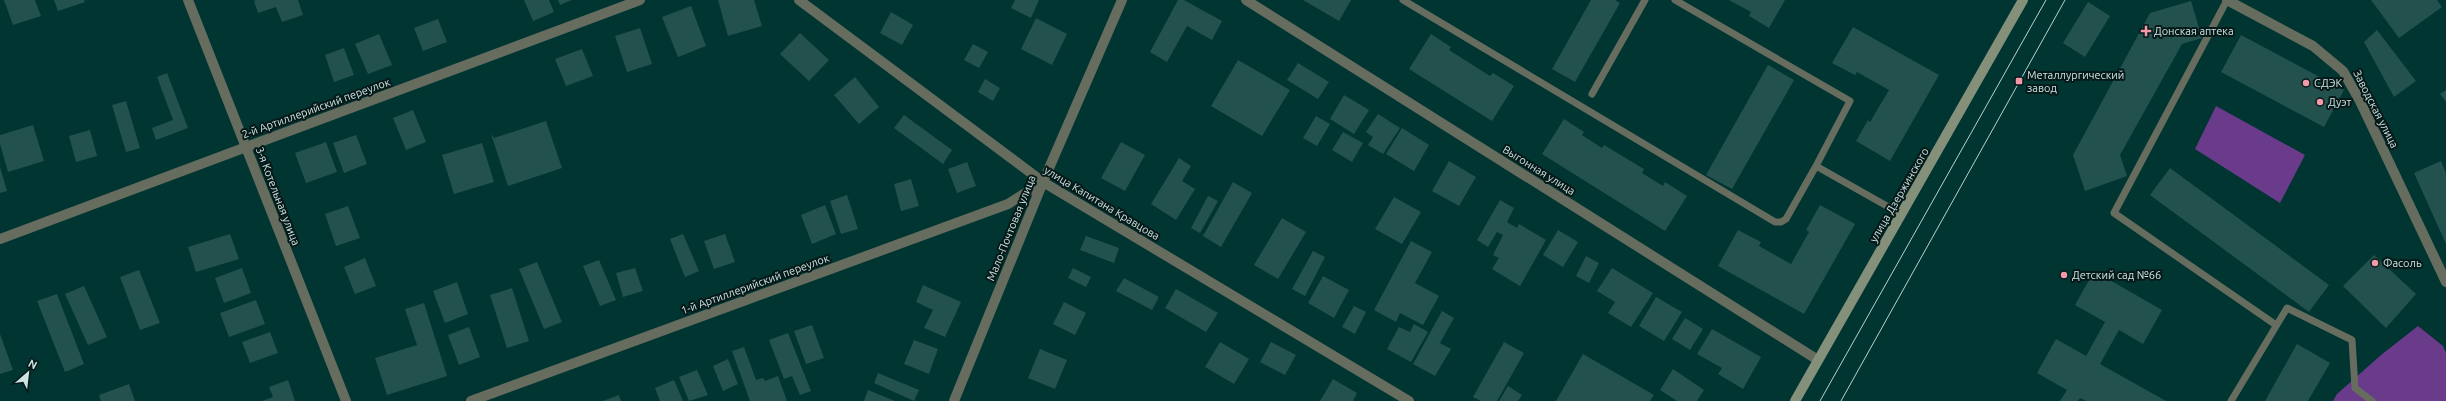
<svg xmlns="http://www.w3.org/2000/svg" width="2446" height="401" font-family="Ubuntu,sans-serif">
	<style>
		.green { fill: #693b8a }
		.building { fill: #23514e }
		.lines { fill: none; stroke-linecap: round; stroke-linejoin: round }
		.service { stroke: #666d5f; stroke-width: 7 }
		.minor { stroke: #666d5f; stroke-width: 10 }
		.secondary { stroke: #85907a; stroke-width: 10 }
		.tram { stroke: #b7d2cf; stroke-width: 1 }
		.poi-dot { fill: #f39aa9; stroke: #061918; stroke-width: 1.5 }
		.labels { text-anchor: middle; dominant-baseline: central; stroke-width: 4; stroke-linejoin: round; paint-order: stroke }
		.poi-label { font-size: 11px; fill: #cce4e1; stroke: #061918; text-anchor: start }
		.street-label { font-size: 11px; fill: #cce4e1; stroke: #061918 }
	</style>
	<rect width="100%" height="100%" fill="#013532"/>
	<path class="green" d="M 2216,106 L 2305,155 L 2280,203 L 2195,149 Z
		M 2418,326 L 2443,346 L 2446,353 L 2446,401 L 2333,401 L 2337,394 L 2381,355 Z"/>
	<path class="building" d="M 4,0 L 35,0 L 41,16 L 13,25 Z
		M 54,0 L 84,0 L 85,2 L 58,11 Z
		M 256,0 L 298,0 L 303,15 L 282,22 L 276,7 L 258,13 L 254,1 Z
		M 524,0 L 549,0 L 554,12 L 533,21 Z
		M 558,0 L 572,0 L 560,5 Z
		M 718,0 L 754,0 L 762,26 L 728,36 Z
		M 1015,0 L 1039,0 L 1031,18 L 1011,8 Z
		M 1178,0 L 1184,0 L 1222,21 L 1212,40 L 1187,26 L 1167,62 L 1150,52 Z
		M 1303,0 L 1351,0 L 1339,21 Z
		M 1591,0 L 1615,0 L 1620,3 L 1575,82 L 1552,69 Z
		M 1729,0 L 1785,0 L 1769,28 L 1749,16 L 1751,12 Z
		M 2371,0 L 2437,0 L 2442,7 L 2399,38 Z
		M 2191,1 L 2202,38 L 2182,44 L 2120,155 L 2127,176 L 2085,191 L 2073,155 L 2150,13 Z
		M 2088,2 L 2110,16 L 2085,57 L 2063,43 Z
		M 691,6 L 706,46 L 678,57 L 662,17 Z
		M 891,12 L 913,25 L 902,45 L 880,33 Z
		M 1036,18 L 1067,34 L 1052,65 L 1021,49 Z
		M 438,19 L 447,42 L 423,51 L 414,28 Z
		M 1853,27 L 1939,75 L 1890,161 L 1856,141 L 1868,120 L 1870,122 L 1889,90 L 1857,72 L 1855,75 L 1832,63 Z
		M 640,28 L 652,64 L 627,72 L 615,36 Z
		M 2377,30 L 2416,81 L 2394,97 L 2364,42 Z
		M 800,33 L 829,60 L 809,81 L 780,54 Z
		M 379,34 L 392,65 L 368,74 L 355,44 Z
		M 1431,34 L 1451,47 L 1449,50 L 1490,76 L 1493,73 L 1514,86 L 1492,121 L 1409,69 Z
		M 2241,35 L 2344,90 L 2324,127 L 2221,72 Z
		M 973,44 L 988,52 L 979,68 L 964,60 Z
		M 344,48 L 354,75 L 334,82 L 325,55 Z
		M 582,49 L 593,76 L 566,86 L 555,59 Z
		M 1238,60 L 1290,90 L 1262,136 L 1211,106 Z
		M 1298,63 L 1329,82 L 1318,99 L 1287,80 Z
		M 1768,65 L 1794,80 L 1732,189 L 1706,175 Z
		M 167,73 L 188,128 L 156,140 L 152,128 L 173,120 L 157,77 Z
		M 855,77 L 879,107 L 859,124 L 834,95 Z
		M 985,79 L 1000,88 L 993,101 L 978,92 Z
		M 2446,90 L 2446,102 L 2440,94 Z
		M 1344,95 L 1369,110 L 1354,134 L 1330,119 Z
		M 126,101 L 140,148 L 126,152 L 112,105 Z
		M 413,110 L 426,142 L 406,150 L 393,118 Z
		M 1378,114 L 1400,128 L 1383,154 L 1368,145 L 1373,137 L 1366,132 Z
		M 904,115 L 952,150 L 943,164 L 894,128 Z
		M 1316,116 L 1330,124 L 1317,146 L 1303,138 Z
		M 1564,119 L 1584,132 L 1582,135 L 1602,148 L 1604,145 L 1644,169 L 1642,173 L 1663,186 L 1665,182 L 1687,196 L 1665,231 L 1542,154 Z
		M 546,121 L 562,168 L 508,186 L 491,134 L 494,138 Z
		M 33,125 L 44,161 L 8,172 L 0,144 L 0,135 Z
		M 1402,128 L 1429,145 L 1414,171 L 1386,154 Z
		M 90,130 L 97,156 L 76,162 L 69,136 Z
		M 1343,132 L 1363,143 L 1352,162 L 1332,150 Z
		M 356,135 L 367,164 L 344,173 L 333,143 Z
		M 326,142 L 337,172 L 306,183 L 295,153 Z
		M 1121,142 L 1145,155 L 1125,191 L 1101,178 Z
		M 482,143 L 494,182 L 454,194 L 442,155 Z
		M 1179,158 L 1191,166 L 1182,181 L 1195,189 L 1176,220 L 1151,204 Z
		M 1449,161 L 1476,177 L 1459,206 L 1432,191 Z
		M 2441,161 L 2446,173 L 2446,244 L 2414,173 Z
		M 967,162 L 976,186 L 957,193 L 948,169 Z
		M 0,167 L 7,191 L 0,193 Z
		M 2170,168 L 2329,285 L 2309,312 L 2150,195 Z
		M 911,179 L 919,206 L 901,211 L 894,184 Z
		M 1233,182 L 1252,193 L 1221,247 L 1203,236 Z
		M 847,195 L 858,229 L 841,234 L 830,201 Z
		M 1208,196 L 1218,201 L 1200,233 L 1191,228 Z
		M 1394,197 L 1421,212 L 1402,244 L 1375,229 Z
		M 1500,200 L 1514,208 L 1507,222 L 1517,228 L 1519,224 L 1546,240 L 1520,286 L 1492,269 L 1499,258 L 1493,255 L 1503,235 L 1497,232 L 1488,247 L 1477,240 Z
		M 825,205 L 836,234 L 812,244 L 801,215 Z
		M 1820,205 L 1855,224 L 1804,314 L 1718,266 L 1738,230 L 1761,242 L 1759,246 L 1791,264 L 1809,232 L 1806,230 Z
		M 348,206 L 360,238 L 336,246 L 325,214 Z
		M 1282,218 L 1306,232 L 1278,279 L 1254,265 Z
		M 1558,230 L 1578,242 L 1563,267 L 1543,255 Z
		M 230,234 L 239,259 L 196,272 L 188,247 Z
		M 683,234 L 699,271 L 685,277 L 670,239 Z
		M 725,234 L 735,262 L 714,269 L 704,241 Z
		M 1086,236 L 1119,248 L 1114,263 L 1080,250 Z
		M 1411,241 L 1432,252 L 1415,283 L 1439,296 L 1423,325 L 1400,313 L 1396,322 L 1374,310 Z
		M 1313,251 L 1325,257 L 1305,296 L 1292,289 Z
		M 2374,255 L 2416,294 L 2386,328 L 2343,286 Z
		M 1586,256 L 1599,263 L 1589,283 L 1576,276 Z
		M 365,258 L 376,286 L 355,294 L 344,267 Z
		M 599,260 L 616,300 L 600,306 L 583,266 Z
		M 537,262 L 562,322 L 544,329 L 519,269 Z
		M 242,268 L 251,293 L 224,303 L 215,278 Z
		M 635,268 L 643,291 L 623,297 L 616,273 Z
		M 1073,268 L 1091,277 L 1086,287 L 1068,278 Z
		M 1612,268 L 1653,293 L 1631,327 L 1608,313 L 1615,302 L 1597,291 Z
		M 139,270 L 160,323 L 140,330 L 120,277 Z
		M 2094,271 L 2162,310 L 2143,344 L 2119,330 L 2100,364 L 2166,401 L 2086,401 L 2080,398 L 2078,401 L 2060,401 L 2067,390 L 2037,373 L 2056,339 L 2086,356 L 2105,322 L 2075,305 Z
		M 1323,276 L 1349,290 L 1334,318 L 1308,303 Z
		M 1124,278 L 1159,297 L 1152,310 L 1116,291 Z
		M 457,282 L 468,314 L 445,323 L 433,291 Z
		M 923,285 L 961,302 L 945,337 L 924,328 L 933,310 L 916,302 Z
		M 84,286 L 107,337 L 88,345 L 65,294 Z
		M 512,288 L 529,341 L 507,348 L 490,295 Z
		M 1176,289 L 1218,313 L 1206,332 L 1165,308 Z
		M 57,294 L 84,364 L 65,372 L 37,301 Z
		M 1656,297 L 1682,312 L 1664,341 L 1639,326 Z
		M 256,300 L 265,324 L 229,337 L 220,313 Z
		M 1064,302 L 1086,313 L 1075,335 L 1053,324 Z
		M 424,303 L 447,376 L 387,395 L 375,358 L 417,345 L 405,309 Z
		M 1354,306 L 1366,312 L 1355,334 L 1342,327 Z
		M 1442,311 L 1454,318 L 1440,343 L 1451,349 L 1435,376 L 1413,364 Z
		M 1685,318 L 1703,329 L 1690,350 L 1672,339 Z
		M 1414,324 L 1428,332 L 1411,362 L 1387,349 L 1399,327 L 1410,332 Z
		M 812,325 L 824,358 L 806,364 L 794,331 Z
		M 469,327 L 480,357 L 459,365 L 448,335 Z
		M 1712,329 L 1761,357 L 1743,389 L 1718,374 L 1722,368 L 1697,354 Z
		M 270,332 L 278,353 L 250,363 L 242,342 Z
		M 788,333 L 811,391 L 800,395 L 792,376 L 784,379 L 769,340 Z
		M 0,334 L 13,370 L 0,374 Z
		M 914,340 L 938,349 L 929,374 L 904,364 Z
		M 1220,342 L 1249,359 L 1234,384 L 1205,367 Z
		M 1271,342 L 1296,355 L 1285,375 L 1260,362 Z
		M 1504,342 L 1524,353 L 1497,401 L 1481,401 L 1473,397 Z
		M 2297,344 L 2330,363 L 2308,401 L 2265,401 Z
		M 744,347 L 756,380 L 763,378 L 765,381 L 778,376 L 787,401 L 750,401 L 732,351 Z
		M 1040,349 L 1067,360 L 1055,389 L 1028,378 Z
		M 1583,354 L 1654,395 L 1650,401 L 1556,401 Z
		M 728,359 L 738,384 L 723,391 L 713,366 Z
		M 1673,369 L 1704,390 L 1697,401 L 1677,401 L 1660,390 Z
		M 697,370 L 708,395 L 689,401 L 679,377 Z
		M 878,373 L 919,390 L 914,401 L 874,383 Z
		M 1333,379 L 1357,393 L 1353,401 L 1320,401 Z
		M 288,380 L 295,401 L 262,401 L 273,397 L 269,387 Z
		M 674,380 L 683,401 L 660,401 L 655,388 Z
		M 129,384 L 135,401 L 101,401 L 99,395 Z
		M 1508,386 L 1522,395 L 1518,401 L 1499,401 Z
		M 868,390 L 895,401 L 864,401 Z
		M 619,395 L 621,401 L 603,401 Z"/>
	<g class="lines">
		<path class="service" d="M 1403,0 L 1775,222 L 1781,222 L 1786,219 L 1816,166
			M 1675,0 L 1850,101 L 1816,166 L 1901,214
			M 2227,0 L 2114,213 L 2276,325
			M 1592,94 L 1645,0
			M 2231,401 L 2287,308 L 2352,340 L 2355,388 L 2372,401"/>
		<path class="minor" d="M 188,0 L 346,401
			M 799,0 L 1043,182 L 1409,401
			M 1246,0 L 1818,360
			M 2227,0 L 2313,46 L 2343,71 L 2360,101 L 2446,282
			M 0,239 L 640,0
			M 471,401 L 1008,204 L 1043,182
			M 954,401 L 1043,182 L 1122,0"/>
		<path class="secondary" d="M 1795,401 L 2023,0"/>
		<path class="tram" d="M 1820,401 L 2046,0
			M 1841,401 L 2065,0"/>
	</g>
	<g class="poi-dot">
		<path d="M2144 25h4v4h4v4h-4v4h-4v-4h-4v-4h4z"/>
		<rect x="2015" y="77" width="8" height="8" rx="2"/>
		<circle cx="2306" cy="83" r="4"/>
		<circle cx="2320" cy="102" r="4"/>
		<circle cx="2375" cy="263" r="4"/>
		<circle cx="2064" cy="275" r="4"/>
	</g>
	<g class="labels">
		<g class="poi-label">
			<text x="2154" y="31">Донская аптека</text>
			<text x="2027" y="75">Металлургический<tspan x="2027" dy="13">завод</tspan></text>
			<text x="2314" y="83">СДЭК</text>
			<text x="2328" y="102">Дуэт</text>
			<text x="2383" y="263">Фасоль</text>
			<text x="2072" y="275">Детский сад №66</text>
		</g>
		<g class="street-label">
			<text transform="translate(316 108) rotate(-20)">2-й Артиллерийский переулок</text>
			<text transform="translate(2376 109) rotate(63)">Заводская улица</text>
			<text transform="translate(1539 170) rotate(32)">Выгонная улица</text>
			<text transform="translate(1899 195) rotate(-60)">улица Дзержинского</text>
			<text transform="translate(278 196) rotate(69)">3-я Котельная улица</text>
			<text transform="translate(1102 203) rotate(31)">улица Капитана Кравцова</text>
			<text transform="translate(1011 228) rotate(-68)">Мало-Почтовая улица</text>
			<text transform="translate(755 284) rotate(-20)">1-й Артиллерийский переулок</text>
		</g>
	</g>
	<g transform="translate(28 373) rotate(28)" stroke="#061918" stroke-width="3" paint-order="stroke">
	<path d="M0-3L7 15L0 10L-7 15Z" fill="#cce4e1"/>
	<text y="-6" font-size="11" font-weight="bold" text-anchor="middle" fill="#cce4e1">N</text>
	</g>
</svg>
